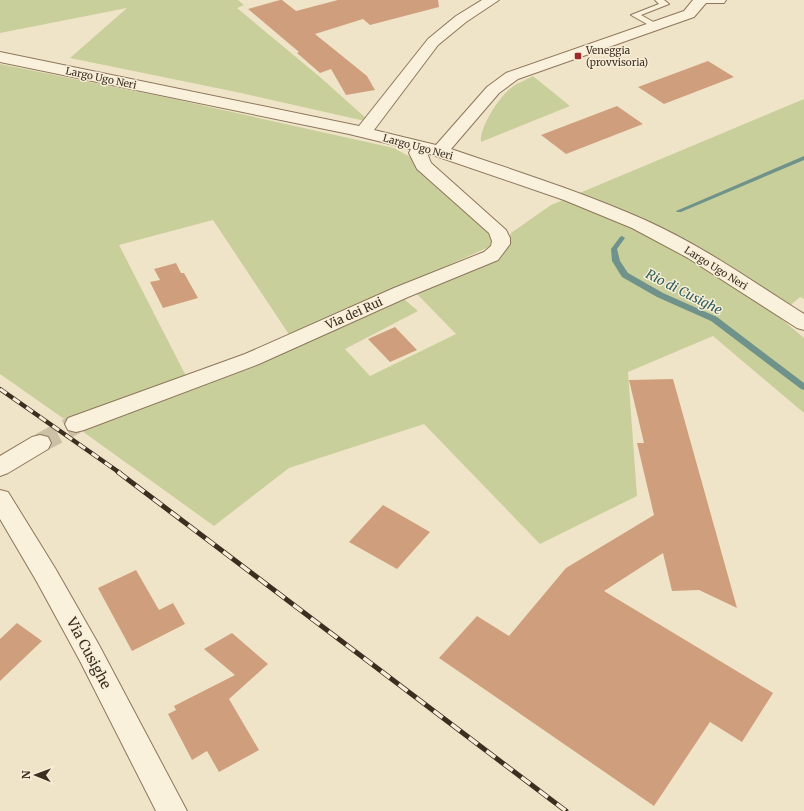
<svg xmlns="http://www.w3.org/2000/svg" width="804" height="811" font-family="Merriweather,serif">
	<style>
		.green { fill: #c9cf9b }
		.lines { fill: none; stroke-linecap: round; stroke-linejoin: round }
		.stream { fill: #6f938a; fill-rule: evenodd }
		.building { fill: #cf9f7d }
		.minor-tunnel { stroke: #ccc0a6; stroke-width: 20; stroke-dasharray: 20 10; stroke-linecap: butt }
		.service-casing { stroke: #8d765c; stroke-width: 2 }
		.minor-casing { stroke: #8d765c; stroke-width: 2 }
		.tertiary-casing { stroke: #8d765c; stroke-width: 2 }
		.service { fill: #faf1dc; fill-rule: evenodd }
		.minor { fill: #faf1dc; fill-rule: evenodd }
		.tertiary { fill: #faf1dc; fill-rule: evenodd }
		.rail-far1-casing { stroke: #3d2e20; stroke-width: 4.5 }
		.rail-casing { stroke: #3d2e20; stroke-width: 5 }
		.rail-far1 { stroke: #f7eed8; stroke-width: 3; stroke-dasharray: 8; stroke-linecap: butt }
		.rail { stroke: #f7eed8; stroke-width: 3.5; stroke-dasharray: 11; stroke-linecap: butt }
		.poi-dot { fill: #9e2a2b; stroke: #f7eed8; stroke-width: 1.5 }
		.labels { text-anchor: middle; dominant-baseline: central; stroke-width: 3; stroke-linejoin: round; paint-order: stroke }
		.far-poi-label { font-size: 10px; fill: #3d2e20; stroke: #f7eed8; text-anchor: start }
		.far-street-label { font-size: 10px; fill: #3d2e20; stroke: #f7eed8 }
		.street-label { font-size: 12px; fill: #3d2e20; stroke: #f7eed8 }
		.water-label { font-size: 13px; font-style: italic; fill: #2f5d5a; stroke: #f7eed8 }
		.near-street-label { font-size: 14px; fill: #3d2e20; stroke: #f7eed8 }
	</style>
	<rect width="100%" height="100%" fill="#f0e4c8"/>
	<path class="green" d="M 0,0 L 238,0 L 244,5 L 237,8 L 320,77 L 368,120 L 365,121 L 241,93 L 70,58 L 127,8 L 0,33 Z
		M 0,64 L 169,98 L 394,148 L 412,158 L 492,230 L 492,241 L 489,247 L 290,336 L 213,220 L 119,245 L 186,376 L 67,421 L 0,374 Z
		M 533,76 L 570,106 L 481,142 C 479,128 499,97 511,88 C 517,83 526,80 533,76 Z
		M 804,99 L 804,299 L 800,297 L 778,316 L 804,338 L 804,413 L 713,336 L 628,372 L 637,496 L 540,544 L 424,424 L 289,468 L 214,526 L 82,431 L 194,388 L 404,299 L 418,311 L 345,349 L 370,376 L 456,334 L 416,293 L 490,263 L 506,250 L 511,233 L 551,205 Z"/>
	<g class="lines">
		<path class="stream" d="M 804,156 L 804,160 L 681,212 L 677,212 L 676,211 Z
			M 622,236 L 625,238 L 617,249 L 620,261 L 628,273 L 663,293 L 717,317 L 804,383 L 804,390 L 801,389 L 711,321 L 657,297 L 622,277 L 612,261 L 611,249 L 620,237 Z"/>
	</g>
	<path class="building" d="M 280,0 L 282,0 L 296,11 L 338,0 L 438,0 L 439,7 L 370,25 L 363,19 L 315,34 L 367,76 L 375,90 L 346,95 L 331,69 L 320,73 L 297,53 L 299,52 L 248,9 Z
		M 708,61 L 734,77 L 664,104 L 638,87 Z
		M 617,106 L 643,124 L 566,154 L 541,135 Z
		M 176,263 L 181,273 L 184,273 L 198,298 L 163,308 L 150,282 L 160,280 L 154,269 Z
		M 395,327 L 417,350 L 390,362 L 368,339 Z
		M 673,379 L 737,608 L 699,590 L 672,591 L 663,553 L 604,591 L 773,693 L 742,742 L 710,722 L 654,806 L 439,658 L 477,616 L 509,636 L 566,568 L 654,515 L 637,443 L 644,443 L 629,380 Z
		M 383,505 L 430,532 L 397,569 L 349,542 Z
		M 136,570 L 159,610 L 173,603 L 185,624 L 132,651 L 98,588 Z
		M 17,623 L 42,641 L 0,681 L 0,639 Z
		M 232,633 L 268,664 L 229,699 L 259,750 L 219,772 L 207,751 L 192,760 L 168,714 L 176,710 L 174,706 L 235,675 L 204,649 Z"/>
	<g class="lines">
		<path class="minor-tunnel" d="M 40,443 L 76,424"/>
		<defs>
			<path id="service" d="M 655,0 L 664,0 L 669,4 L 641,15 L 657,24 L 658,26 L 654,28 L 631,15 L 659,4 Z"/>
			<path id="minor" d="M 482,0 L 499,0 L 466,22 L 438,45 L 374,130 L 436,145 L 487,87 L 506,73 L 684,11 L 693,0 L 726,0 L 724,3 L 706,3 L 694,17 L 518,79 L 499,93 L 451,149 C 516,171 582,192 645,220 C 701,245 752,281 804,314 L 804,330 L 797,328 L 688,258 L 632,228 L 564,200 L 427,153 L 431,163 L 506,230 L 510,238 L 510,244 L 498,260 L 408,297 L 259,364 L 84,430 L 76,432 L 68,430 L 65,424 L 68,418 L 245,354 L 394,288 L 484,252 L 491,246 L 492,241 L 489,233 L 417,169 L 409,153 L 411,149 L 349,134 L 0,62 L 0,52 L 359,126 L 428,39 L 456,16 Z
				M 40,435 L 48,437 L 51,443 L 48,449 L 8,473 L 0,476 L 0,456 L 32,437 Z"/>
			<path id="tertiary" d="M 0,490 L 8,492 L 55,568 L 99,645 L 187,811 L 156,811 L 80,661 L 37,582 L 0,519 Z"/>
		</defs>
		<use href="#service" class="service-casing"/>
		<use href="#minor" class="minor-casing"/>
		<use href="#tertiary" class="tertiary-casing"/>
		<use href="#service" class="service"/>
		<use href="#minor" class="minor"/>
		<use href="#tertiary" class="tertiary"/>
		<defs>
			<path id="rail-far1" d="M 0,389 L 120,473"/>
			<path id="rail" d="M 118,472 L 566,811"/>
		</defs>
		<use href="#rail-far1" class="rail-far1-casing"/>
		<use href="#rail" class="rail-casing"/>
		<use href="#rail-far1" class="rail-far1"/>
		<use href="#rail" class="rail"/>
	</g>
	<rect class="poi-dot" x="574" y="52" width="8" height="8" rx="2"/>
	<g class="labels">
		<g class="far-poi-label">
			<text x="586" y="50">Veneggia<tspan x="586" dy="12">(provvisoria)</tspan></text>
		</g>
		<g class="far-street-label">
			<text transform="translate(101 78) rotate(12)">Largo Ugo Neri</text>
			<text transform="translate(418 147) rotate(15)">Largo Ugo Neri</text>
			<text transform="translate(716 268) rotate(32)">Largo Ugo Neri</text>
		</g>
		<g class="street-label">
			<text transform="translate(354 313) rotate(-24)">Via dei Rui</text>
		</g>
		<g class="water-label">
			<text transform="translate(684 292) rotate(27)">Rio di Cusighe</text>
		</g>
		<g class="near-street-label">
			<text transform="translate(89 653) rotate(62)">Via Cusighe</text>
		</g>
	</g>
	<g transform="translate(36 775) rotate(271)" stroke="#f7eed8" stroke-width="3" paint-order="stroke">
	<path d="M0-3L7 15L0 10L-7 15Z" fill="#3d2e20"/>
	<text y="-6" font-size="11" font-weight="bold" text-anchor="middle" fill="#3d2e20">N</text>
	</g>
</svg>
